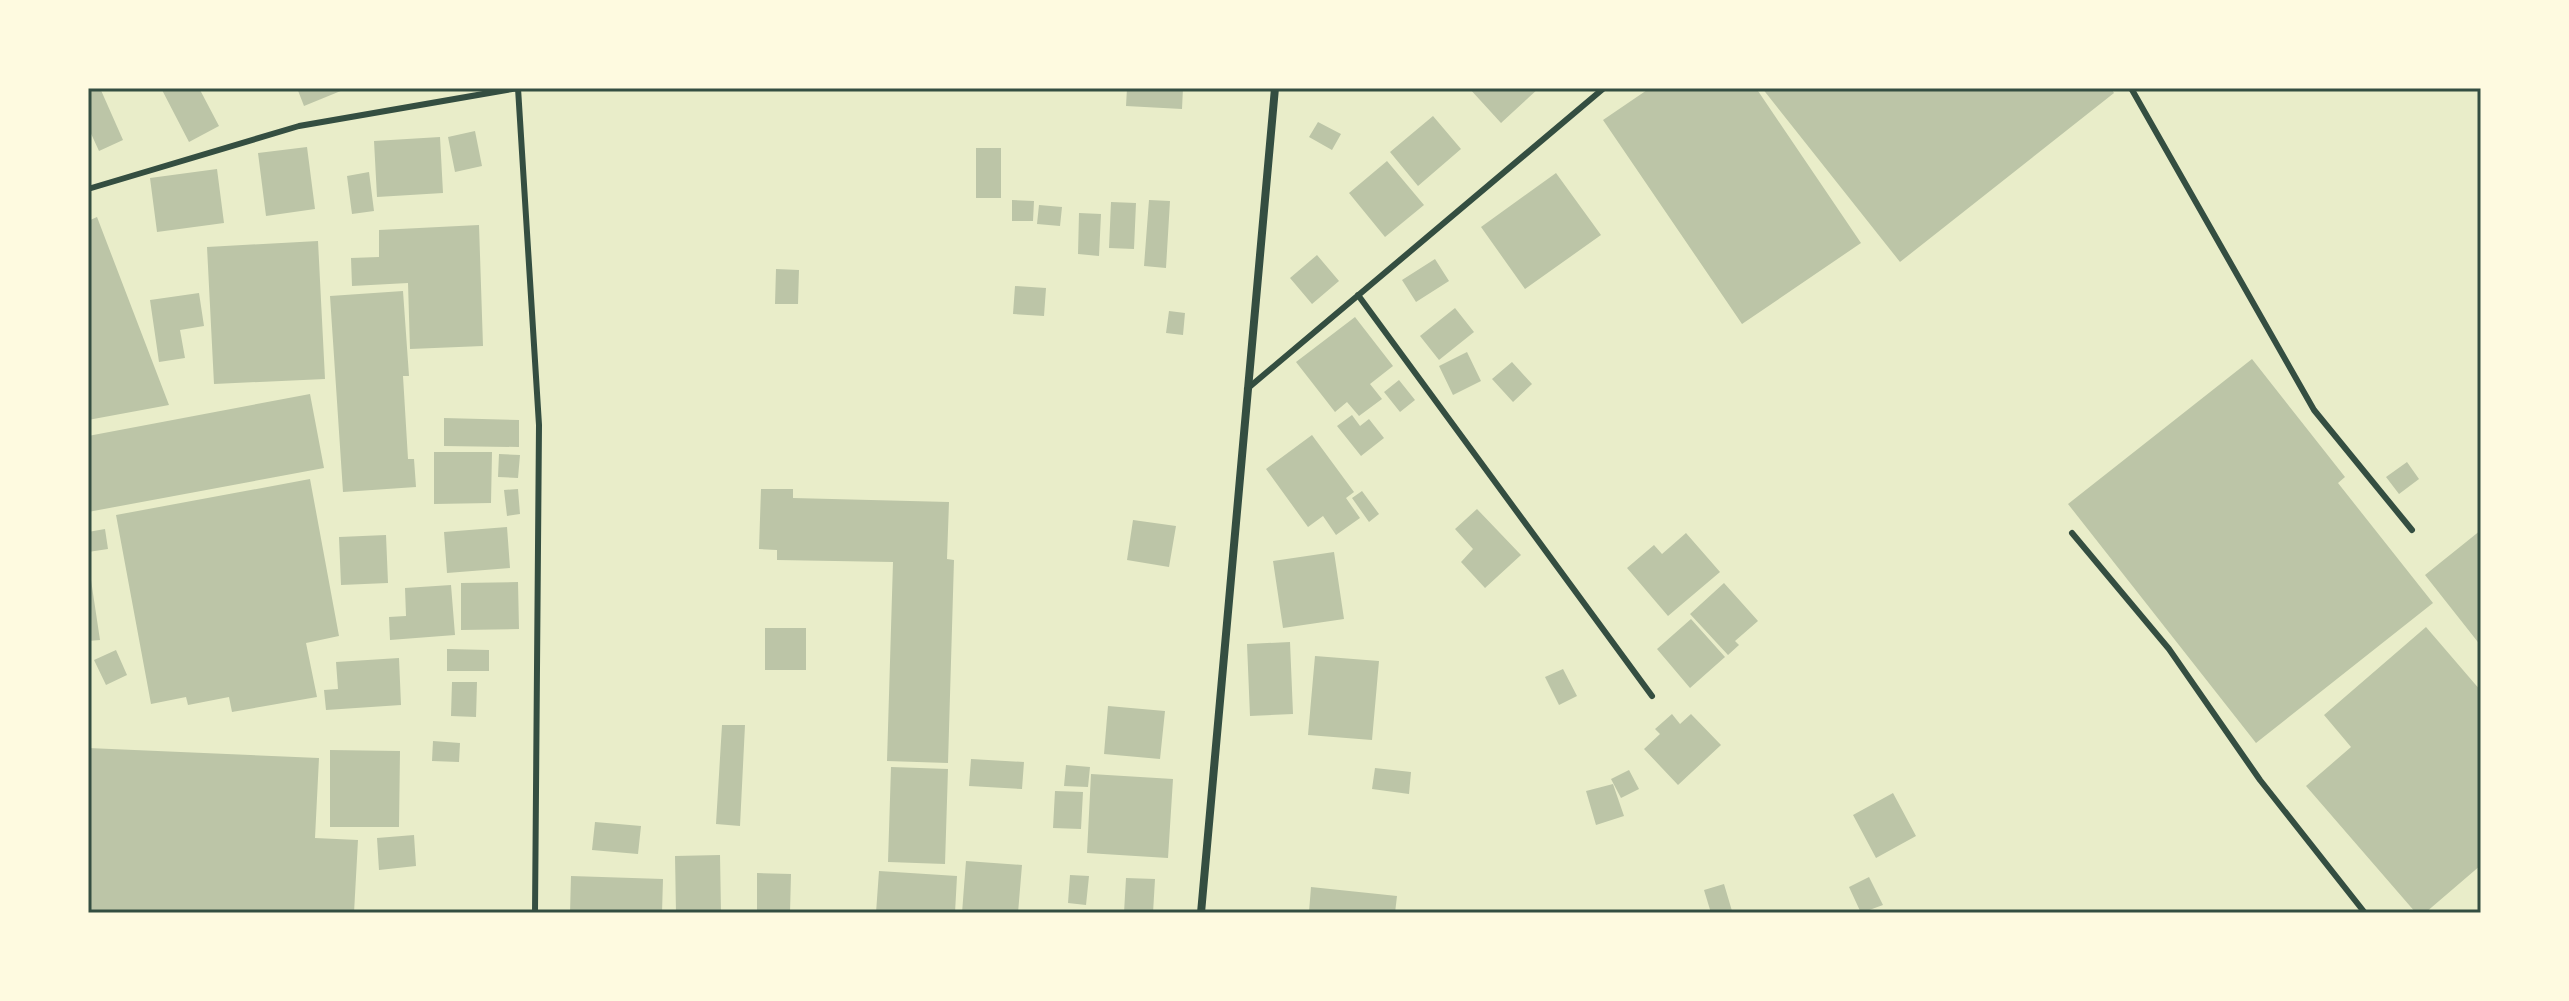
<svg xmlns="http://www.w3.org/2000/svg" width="2569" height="1001" font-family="'Asap Condensed',sans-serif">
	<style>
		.building { fill: #bcc5a7 }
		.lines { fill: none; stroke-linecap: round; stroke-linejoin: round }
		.service { stroke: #344e41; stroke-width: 6 }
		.minor { stroke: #344e41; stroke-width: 8 }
		.neatline { fill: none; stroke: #344e41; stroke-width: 3 }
	</style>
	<rect width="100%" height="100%" fill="#e9edc9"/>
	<path class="building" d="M 88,88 L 100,88 L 123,140 L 99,151 L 88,127 Z
		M 161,88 L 199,88 L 219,126 L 189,142 Z
		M 297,88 L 348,88 L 304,106 Z
		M 1127,88 L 1183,88 L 1182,109 L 1126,106 Z
		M 1469,88 L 1539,88 L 1501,123 Z
		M 1650,88 L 1756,88 L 1861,243 L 1742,324 L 1603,120 Z
		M 1762,88 L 2111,88 L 2114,93 L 1900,262 Z
		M 1433,116 L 1461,149 L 1418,186 L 1390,152 Z
		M 1318,122 L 1341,134 L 1332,150 L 1309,137 Z
		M 475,131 L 482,166 L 455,172 L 448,137 Z
		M 440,137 L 443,193 L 377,197 L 374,141 Z
		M 307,147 L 315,209 L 266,216 L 258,153 Z
		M 976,148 L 1001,148 L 1001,198 L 976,198 Z
		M 1387,161 L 1424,205 L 1385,237 L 1349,193 Z
		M 217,169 L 224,223 L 157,232 L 150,178 Z
		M 369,172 L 374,211 L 352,214 L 347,176 Z
		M 1556,173 L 1601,235 L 1525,289 L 1481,227 Z
		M 1012,200 L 1034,201 L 1033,221 L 1012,221 Z
		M 1149,200 L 1170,201 L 1166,268 L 1144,266 Z
		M 1111,202 L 1136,203 L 1134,249 L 1109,248 Z
		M 1039,205 L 1062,207 L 1060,226 L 1037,224 Z
		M 1079,213 L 1101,214 L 1099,256 L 1078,254 Z
		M 97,217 L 169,405 L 88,420 L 88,221 Z
		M 479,225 L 483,346 L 410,349 L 408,283 L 352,286 L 351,258 L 379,257 L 379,230 Z
		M 318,241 L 325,379 L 214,384 L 207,247 Z
		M 1317,255 L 1339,281 L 1312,304 L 1290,278 Z
		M 1435,259 L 1449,281 L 1416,302 L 1402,280 Z
		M 776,269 L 799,270 L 798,304 L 775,304 Z
		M 1015,286 L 1046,288 L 1044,316 L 1013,314 Z
		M 403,291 L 409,376 L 403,376 L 408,459 L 414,459 L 416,487 L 343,492 L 330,296 Z
		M 199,293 L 204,326 L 180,330 L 185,358 L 159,362 L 150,300 Z
		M 1455,308 L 1474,332 L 1439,360 L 1420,336 Z
		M 1169,311 L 1185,313 L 1183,335 L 1166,333 Z
		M 1355,317 L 1393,366 L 1370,384 L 1382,399 L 1359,416 L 1347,402 L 1335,412 L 1296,362 Z
		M 1467,352 L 1481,381 L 1453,395 L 1439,366 Z
		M 2252,359 L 2345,477 L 2338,483 L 2433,603 L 2256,743 L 2068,504 Z
		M 1512,362 L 1532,384 L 1513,402 L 1492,379 Z
		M 1399,380 L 1415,400 L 1400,412 L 1384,392 Z
		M 310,394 L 324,468 L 88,512 L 88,436 Z
		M 1352,415 L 1360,426 L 1369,419 L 1384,438 L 1361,456 L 1337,426 Z
		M 444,418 L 519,420 L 519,447 L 444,446 Z
		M 1312,435 L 1354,492 L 1346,498 L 1360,518 L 1336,535 L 1323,516 L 1308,527 L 1266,469 Z
		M 434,452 L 492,452 L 491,503 L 434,504 Z
		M 499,454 L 520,455 L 518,478 L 498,477 Z
		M 2407,462 L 2419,479 L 2399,494 L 2386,477 Z
		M 310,479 L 339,636 L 306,643 L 317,697 L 232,712 L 229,697 L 188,705 L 186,697 L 151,704 L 116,515 Z
		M 518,489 L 520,514 L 507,516 L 504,490 Z
		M 761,489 L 793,489 L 793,498 L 949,502 L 947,559 L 954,560 L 948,763 L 887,761 L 893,562 L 777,560 L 777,550 L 759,549 Z
		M 1362,491 L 1379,514 L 1369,522 L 1352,498 Z
		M 1477,509 L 1521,555 L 1485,588 L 1461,562 L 1473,549 L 1455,529 Z
		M 1133,520 L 1176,526 L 1169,567 L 1127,560 Z
		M 507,527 L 510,568 L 447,573 L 444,532 Z
		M 105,529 L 108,549 L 88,552 L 88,532 Z
		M 2481,530 L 2481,646 L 2425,575 Z
		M 1686,533 L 1720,572 L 1668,616 L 1627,568 L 1654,545 L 1662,554 Z
		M 386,535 L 388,583 L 341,585 L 339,537 Z
		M 1334,552 L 1344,619 L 1283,628 L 1273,561 Z
		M 88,560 L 100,640 L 88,641 Z
		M 518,582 L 519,629 L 461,630 L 461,583 Z
		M 1724,583 L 1758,621 L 1735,641 L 1739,645 L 1728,655 L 1690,614 Z
		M 451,585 L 455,635 L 390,640 L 389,617 L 406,616 L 405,588 Z
		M 1691,619 L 1725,657 L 1690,688 L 1657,649 Z
		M 2426,627 L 2481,691 L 2481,865 L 2425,913 L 2416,913 L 2306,786 L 2351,747 L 2324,715 Z
		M 765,628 L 806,628 L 806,670 L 765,670 Z
		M 1290,642 L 1293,714 L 1250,716 L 1247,644 Z
		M 447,649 L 489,650 L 489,671 L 447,671 Z
		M 116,650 L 127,675 L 106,685 L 94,660 Z
		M 1315,656 L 1379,661 L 1372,740 L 1308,735 Z
		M 399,658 L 401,705 L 326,710 L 324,690 L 338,689 L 336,662 Z
		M 1563,669 L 1577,696 L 1559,705 L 1545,677 Z
		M 452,682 L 477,682 L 476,717 L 451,716 Z
		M 1108,706 L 1165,711 L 1160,759 L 1104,754 Z
		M 1672,714 L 1680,724 L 1691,714 L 1721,745 L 1678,785 L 1644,749 L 1660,734 L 1655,729 Z
		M 722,725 L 745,725 L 740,826 L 716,824 Z
		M 433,741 L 460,743 L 459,762 L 432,761 Z
		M 88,748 L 319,758 L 315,838 L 358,840 L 354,913 L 88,913 Z
		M 330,750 L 400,751 L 399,827 L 330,827 Z
		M 971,759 L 1024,762 L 1022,789 L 969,786 Z
		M 1066,765 L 1090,767 L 1088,787 L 1064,786 Z
		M 891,767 L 948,769 L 945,864 L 888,862 Z
		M 1375,768 L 1411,772 L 1409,794 L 1372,789 Z
		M 1629,770 L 1639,789 L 1621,798 L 1611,779 Z
		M 1091,774 L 1173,779 L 1168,858 L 1087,853 Z
		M 1613,784 L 1624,816 L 1596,825 L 1586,791 Z
		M 1055,791 L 1083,792 L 1081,829 L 1053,828 Z
		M 1893,793 L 1916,836 L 1876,858 L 1853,815 Z
		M 595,822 L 641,826 L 638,854 L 592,850 Z
		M 414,835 L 416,866 L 379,870 L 377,838 Z
		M 720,855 L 721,913 L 676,913 L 675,856 Z
		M 966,861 L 1022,865 L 1018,913 L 962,913 Z
		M 879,871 L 957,876 L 955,913 L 876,913 Z
		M 757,873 L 791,874 L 790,913 L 757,913 Z
		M 1070,875 L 1089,876 L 1086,905 L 1068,903 Z
		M 571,876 L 663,879 L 662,913 L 570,913 Z
		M 1869,877 L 1883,905 L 1861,913 L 1849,887 Z
		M 1126,878 L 1155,879 L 1153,913 L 1124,913 Z
		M 1724,884 L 1732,911 L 1711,913 L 1704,890 Z
		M 1311,887 L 1397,896 L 1395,913 L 1313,913 L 1309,912 Z"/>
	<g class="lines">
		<path class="service" d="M 518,88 L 539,425 L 535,913
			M 2131,88 L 2314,410 L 2412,530
			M 88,189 L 299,126 L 518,88
			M 1358,295 L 1652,696
			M 1247,389 L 1604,88
			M 2072,533 L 2169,649 L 2260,780 L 2365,913"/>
		<path class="minor" d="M 1201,913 L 1275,88"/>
	</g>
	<rect width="2569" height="1001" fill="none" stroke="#fefae0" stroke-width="180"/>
	<rect x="90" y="90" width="2389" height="821" class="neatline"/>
</svg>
